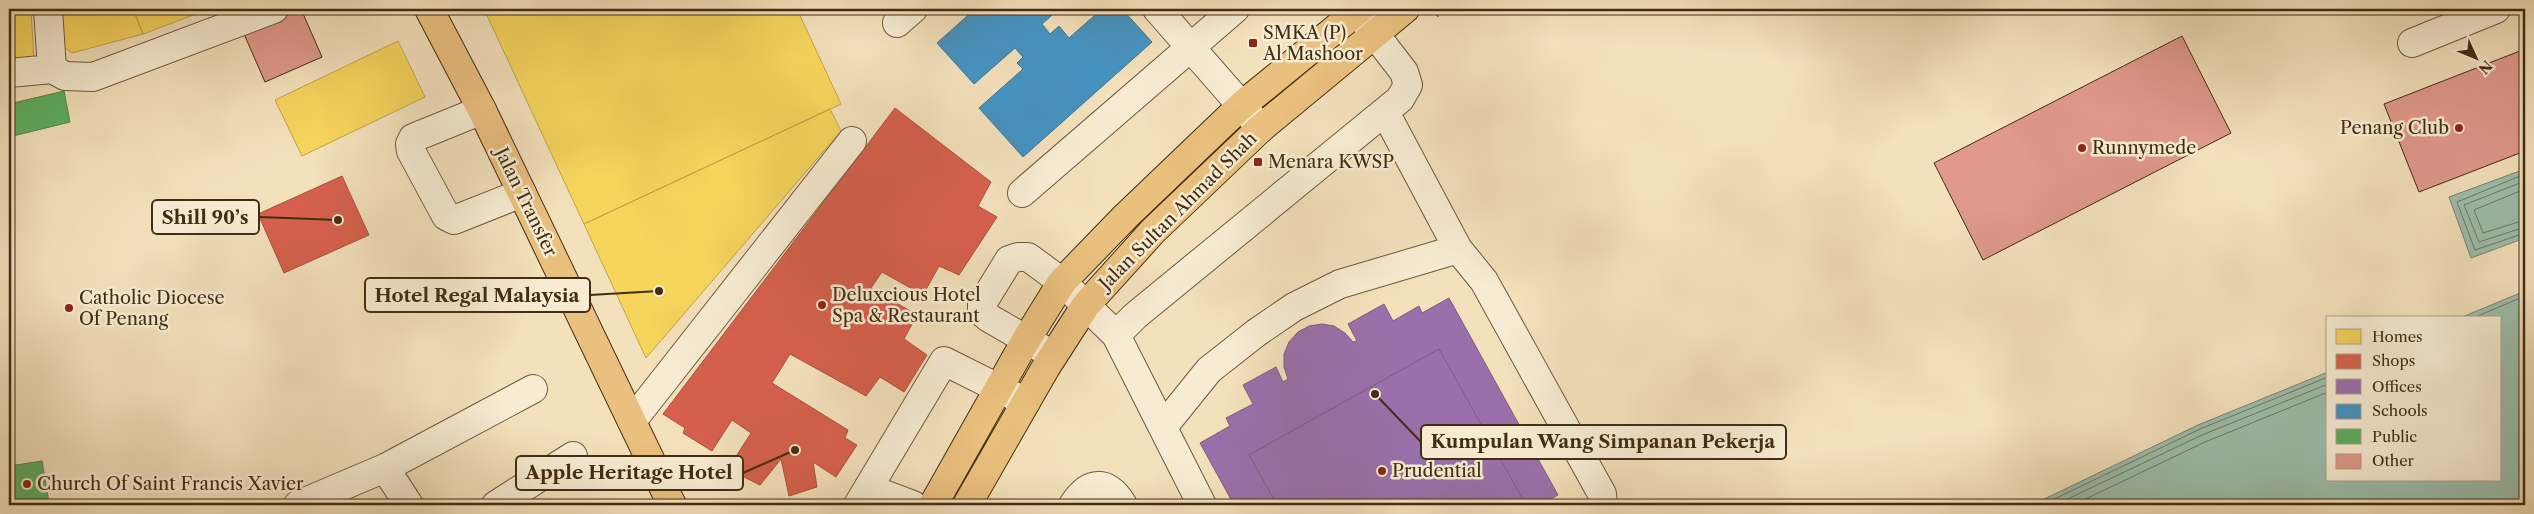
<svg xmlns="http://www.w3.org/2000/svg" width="2534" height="514" font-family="'Libre Caslon Text',serif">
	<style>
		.water { fill: #9cbeac; stroke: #78846e }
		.homes { fill: #f6d55c; stroke: #c0a346 }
		.shops { fill: #d6604d; stroke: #aa513b }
		.offices { fill: #9970ab; stroke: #7f5c7d }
		.schools { fill: #4393c3; stroke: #43748e }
		.public { fill: #5aae61; stroke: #538749 }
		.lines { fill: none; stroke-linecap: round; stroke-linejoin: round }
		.shore { stroke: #6f765f; stroke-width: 1 }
		.building { fill: #e0998b; stroke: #422d12 }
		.minor-casing { stroke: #6e5a3c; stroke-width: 30 }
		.major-casing { stroke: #422d12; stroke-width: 30 }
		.path { stroke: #422d12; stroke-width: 3; stroke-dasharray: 1 2.5; stroke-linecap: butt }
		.minor { stroke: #f7ecd3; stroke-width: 28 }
		.major { stroke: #eac07e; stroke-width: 28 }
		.poi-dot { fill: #8f2418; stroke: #f7ecd3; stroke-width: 2 }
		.labels { text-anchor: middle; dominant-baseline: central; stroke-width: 5; stroke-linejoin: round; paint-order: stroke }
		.poi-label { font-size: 18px; fill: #422d12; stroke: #f7ecd3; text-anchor: start }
		.street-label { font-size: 18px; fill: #422d12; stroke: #f7ecd3 }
		.leader { fill: none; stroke: #422d12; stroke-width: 2 }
		.callout-dot { fill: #422d12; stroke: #f7ecd3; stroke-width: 2 }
		.callout { fill: #f7ecd3; stroke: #422d12; stroke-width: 2 }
		.callout-label { font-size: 19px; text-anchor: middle; font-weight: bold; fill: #422d12 }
	</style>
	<rect width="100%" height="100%" fill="#f3e1bc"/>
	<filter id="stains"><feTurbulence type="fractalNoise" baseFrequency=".004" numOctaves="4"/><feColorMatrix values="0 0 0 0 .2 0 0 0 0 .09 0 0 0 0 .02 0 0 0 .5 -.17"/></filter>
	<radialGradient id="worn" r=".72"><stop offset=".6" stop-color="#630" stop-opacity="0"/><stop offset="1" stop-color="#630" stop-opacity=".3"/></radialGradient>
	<path class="water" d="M 2525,169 L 2525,238 L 2471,258 L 2449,197 Z
		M 2525,291 L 2525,505 L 2032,505 L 2198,425 L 2328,372 L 2328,480 L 2500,480 L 2500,318 L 2460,318 Z"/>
	<path class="homes" d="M 9,9 L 31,9 L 34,63 L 9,65 Z
		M 53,9 L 133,9 L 143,34 L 72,53 L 54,39 Z
		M 133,9 L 209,9 L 143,34 Z
		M 484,9 L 797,9 L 841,104 L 584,224 Z
		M 398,41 L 425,97 L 302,156 L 275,100 Z
		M 830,109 L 841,131 L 646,358 L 584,224 Z"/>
	<path class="shops" d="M 895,108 L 991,182 L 978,206 L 997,217 L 959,275 L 939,266 L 923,295 L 882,272 L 871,288 L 917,315 L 904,339 L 927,355 L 904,392 L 880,377 L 866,396 L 790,354 L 772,383 L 848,430 L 845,438 L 857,445 L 836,477 L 813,462 L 817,487 L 789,496 L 781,459 L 760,485 L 728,469 L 751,433 L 732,420 L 712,451 L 683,433 L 685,428 L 663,414 Z
		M 342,176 L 369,235 L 284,273 L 258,214 Z"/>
	<path class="offices" d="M 1449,298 L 1558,495 L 1539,505 L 1234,505 L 1200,443 L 1230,426 L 1226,418 L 1253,404 L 1243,385 L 1276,367 L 1283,382 L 1288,379 L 1284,367 L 1284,354 L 1289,342 L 1298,332 L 1309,326 L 1322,324 L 1334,326 L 1345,333 L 1353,342 L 1357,341 L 1348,324 L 1384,304 L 1393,321 L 1419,306 L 1422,313 Z
		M 1439,349 L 1526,505 L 1277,505 L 1249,455 Z"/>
	<path class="schools" d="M 975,9 L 1059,9 L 1042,24 L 1050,34 L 1059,26 L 1069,38 L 1102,9 L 1122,9 L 1152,42 L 1023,157 L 979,108 L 1023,69 L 1017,63 L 1023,57 L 1015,48 L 974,84 L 937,43 Z"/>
	<path class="public" d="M 64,91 L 70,122 L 9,137 L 9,104 Z
		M 42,461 L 49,502 L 32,505 L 9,505 L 9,466 Z"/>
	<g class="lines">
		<path class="shore" d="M 2525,174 L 2457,202 L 2475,250 L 2525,233
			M 2525,181 L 2464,205 L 2479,242 L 2525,227
			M 2525,189 L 2474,210 L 2483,233 L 2525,220
			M 2473,318 L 2525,296
			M 2042,505 L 2200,429 L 2328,377
			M 2055,505 L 2202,435 L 2328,384
			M 2073,505 L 2205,442 L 2328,392"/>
	</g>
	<path class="building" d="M 301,9 L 322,57 L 265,82 L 244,34 Z
		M 2182,36 L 2231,133 L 1983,260 L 1934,163 Z
		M 2525,49 L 2525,151 L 2419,192 L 2384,104 Z"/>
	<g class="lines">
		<defs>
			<path id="minor" d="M 1157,9 L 1261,128
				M 897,23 L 913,9
				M 2412,43 L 2496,9
				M 52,69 L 65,76 L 93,77 L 274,9
				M 9,73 L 52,69 L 48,9
				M 482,110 L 413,138 L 410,144 L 411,151 L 446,216 L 454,220 L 522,193
				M 1385,112 L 1458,249 L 1484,281 L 1602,494 L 1603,505
				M 1022,193 L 1235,9
				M 1116,335 L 1135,316 L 1400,99 L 1408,85 L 1404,72 L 1360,15
				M 1053,355 L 989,318 L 982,312 L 982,304 L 1009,260 L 1018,257 L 1028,257 L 1062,282 L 1116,335 L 1202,505
				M 632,421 L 852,141
				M 1163,427 L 1209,370 L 1256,333 L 1294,307 L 1340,284 L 1458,249
				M 868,488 L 913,505
				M 298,505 L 385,468
				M 409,505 L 385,468 L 533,389
				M 496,505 L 573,456
				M 858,505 L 944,361 L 1026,402
				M 1073,505 C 1089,480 1107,479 1123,505"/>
			<path id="major" d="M 429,9 L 482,110 L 672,505
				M 933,505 L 1026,340 L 1062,282 L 1126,216 L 1241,106 L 1360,9
				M 967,505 L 1046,367 L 1086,305 L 1153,231 L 1261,128 L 1405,9"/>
		</defs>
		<use href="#minor" class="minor-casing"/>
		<use href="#major" class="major-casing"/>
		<path class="path" d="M 1437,16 L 1446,9"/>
		<use href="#minor" class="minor"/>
		<use href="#major" class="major"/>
	</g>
	<g class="poi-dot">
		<rect x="1248" y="38" width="10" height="10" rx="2.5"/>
		<circle cx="2459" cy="128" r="5"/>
		<circle cx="2082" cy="148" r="5"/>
		<rect x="1253" y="157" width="10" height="10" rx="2.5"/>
		<circle cx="822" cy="305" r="5"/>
		<circle cx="69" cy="308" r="5"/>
		<circle cx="1382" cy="471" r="5"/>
		<circle cx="27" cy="484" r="5"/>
	</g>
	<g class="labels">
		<g class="poi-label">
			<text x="1263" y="33">SMKA (P)<tspan x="1263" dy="21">Al Mashoor</tspan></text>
			<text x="2449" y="128" text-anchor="end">Penang Club</text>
			<text x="2092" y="148">Runnymede</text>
			<text x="1268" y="162">Menara KWSP</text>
			<text x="832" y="295">Deluxcious Hotel<tspan x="832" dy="21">Spa &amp; Restaurant</tspan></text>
			<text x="79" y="298">Catholic Diocese<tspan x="79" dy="21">Of Penang</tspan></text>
			<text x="1392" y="471">Prudential</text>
			<text x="37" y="484">Church Of Saint Francis Xavier</text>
		</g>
		<g class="street-label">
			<text transform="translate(526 202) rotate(64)">Jalan Transfer</text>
			<text transform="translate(1178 211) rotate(-45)">Jalan Sultan Ahmad Shah</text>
		</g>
	</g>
	<path class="leader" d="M338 220L259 217M659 291L590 295M1375 394L1421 442M795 450L743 473"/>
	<g class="callout-dot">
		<circle cx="338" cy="220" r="5"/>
		<circle cx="659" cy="291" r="5"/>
		<circle cx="1375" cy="394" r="5"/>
		<circle cx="795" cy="450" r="5"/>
	</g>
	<g class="callout">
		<rect x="152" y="200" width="107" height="34" rx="5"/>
		<rect x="365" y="278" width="225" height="34" rx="5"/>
		<rect x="1421" y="425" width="365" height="34" rx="5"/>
		<rect x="516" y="456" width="227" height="34" rx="5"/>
	</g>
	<g class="callout-label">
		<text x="205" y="224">Shill 90’s</text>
		<text x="477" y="302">Hotel Regal Malaysia</text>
		<text x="1603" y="448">Kumpulan Wang Simpanan Pekerja</text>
		<text x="629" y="479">Apple Heritage Hotel</text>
	</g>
	<rect width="2534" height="514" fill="none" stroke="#f3e1bc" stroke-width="30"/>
	<rect x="10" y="10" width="2514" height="494" fill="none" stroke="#422d12" stroke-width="2.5"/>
	<rect x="15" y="15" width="2504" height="484" fill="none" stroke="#422d12"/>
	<rect x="2326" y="316" width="175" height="165" fill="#f7ecd3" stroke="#afa086"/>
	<rect x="2336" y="329" width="25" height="15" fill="#f6d55c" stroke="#afa086"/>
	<text x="2372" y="342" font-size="15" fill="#422d12">Homes</text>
	<rect x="2336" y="354" width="25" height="15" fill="#d6604d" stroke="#afa086"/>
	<text x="2372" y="366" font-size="15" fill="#422d12">Shops</text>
	<rect x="2336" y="379" width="25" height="15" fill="#9970ab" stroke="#afa086"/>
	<text x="2372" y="392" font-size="15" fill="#422d12">Offices</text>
	<rect x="2336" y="404" width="25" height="15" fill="#4393c3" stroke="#afa086"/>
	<text x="2372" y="416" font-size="15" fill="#422d12">Schools</text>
	<rect x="2336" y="429" width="25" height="15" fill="#5aae61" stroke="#afa086"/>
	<text x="2372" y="442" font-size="15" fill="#422d12">Public</text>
	<rect x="2336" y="454" width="25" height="15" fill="#e0998b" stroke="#afa086"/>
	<text x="2372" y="466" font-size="15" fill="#422d12">Other</text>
	<g transform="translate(2476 58) rotate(134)" stroke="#f7ecd3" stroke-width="4" paint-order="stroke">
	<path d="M0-4L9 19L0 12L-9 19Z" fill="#422d12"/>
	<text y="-8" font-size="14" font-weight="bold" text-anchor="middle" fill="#422d12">N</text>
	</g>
	<rect width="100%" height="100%" filter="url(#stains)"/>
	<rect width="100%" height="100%" fill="url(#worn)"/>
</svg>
